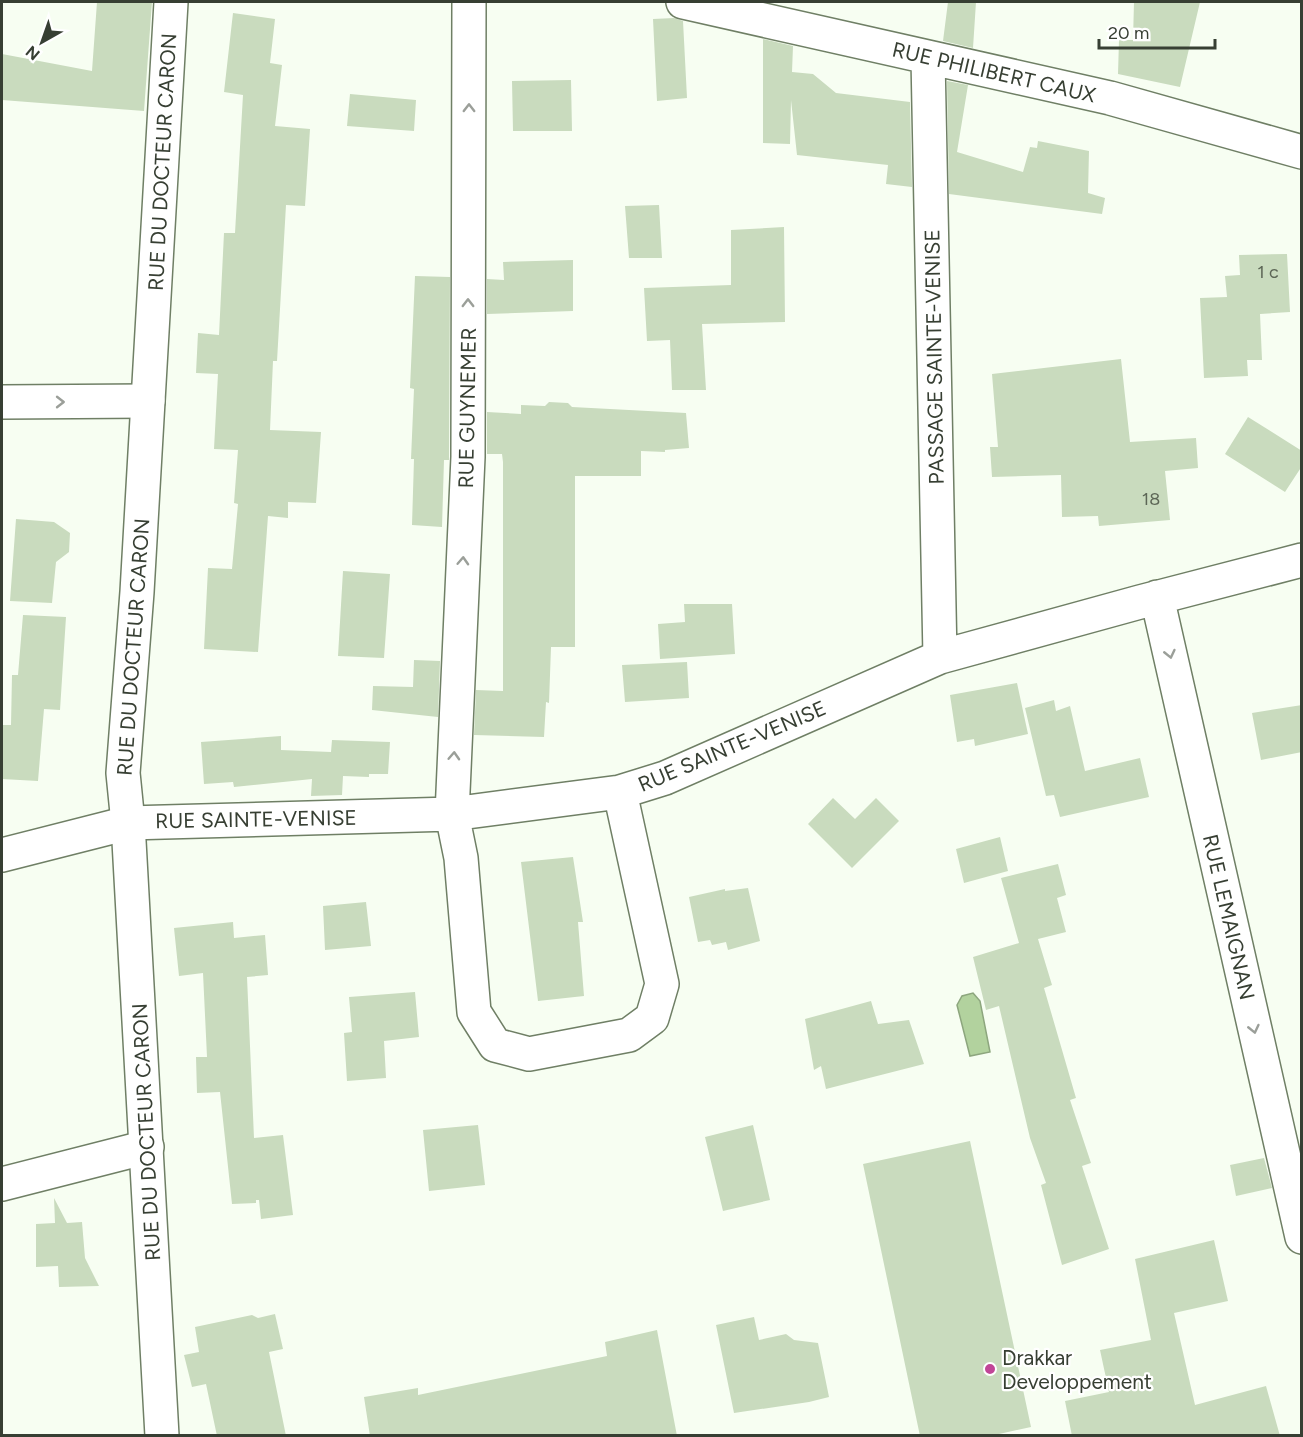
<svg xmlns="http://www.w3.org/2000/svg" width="1303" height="1437" font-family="Figtree,sans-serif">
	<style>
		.water { fill: #b2d29e; stroke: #8da67e; stroke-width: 1.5 }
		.building { fill: #c9dbbe }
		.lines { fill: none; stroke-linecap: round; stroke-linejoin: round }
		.minor-casing { stroke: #6f7f65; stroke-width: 36 }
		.tertiary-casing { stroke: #6f7f65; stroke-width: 36 }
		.minor { stroke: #fff; stroke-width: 33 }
		.tertiary { stroke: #fff; stroke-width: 33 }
		.oneway { stroke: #9b9f99 }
		.poi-dot { fill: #c14597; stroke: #fff; stroke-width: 2 }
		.labels { text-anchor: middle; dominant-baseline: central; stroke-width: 4.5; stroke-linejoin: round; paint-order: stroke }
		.number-label { font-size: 18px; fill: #5c6656 }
		.street-label { font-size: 21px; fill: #373f33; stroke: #fff }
		.poi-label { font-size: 21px; fill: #373f33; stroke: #fff; text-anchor: start }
	</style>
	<rect width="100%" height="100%" fill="#f7fef2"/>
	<path class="water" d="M 973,993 L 980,1001 L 990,1052 L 970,1056 L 957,1005 L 962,996 Z"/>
	<path class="building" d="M 97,2 L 152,2 L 144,111 L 2,100 L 2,54 L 92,71 Z
		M 948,2 L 976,2 L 973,48 L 943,41 Z
		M 1134,2 L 1200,2 L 1180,87 L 1118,74 L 1119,40 L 1133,40 Z
		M 233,13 L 275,19 L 270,63 L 282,65 L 275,126 L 310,129 L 305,206 L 286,205 L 277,361 L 273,361 L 270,430 L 321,432 L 316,503 L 288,502 L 288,518 L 268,516 L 258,652 L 204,649 L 208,568 L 232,569 L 238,504 L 234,503 L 238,450 L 214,449 L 218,374 L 196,373 L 198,333 L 219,335 L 224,233 L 235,233 L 243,95 L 224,92 Z
		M 674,18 L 683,21 L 687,98 L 657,101 L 653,19 Z
		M 763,39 L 793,46 L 792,72 L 813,74 L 836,93 L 910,102 L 912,187 L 886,184 L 888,165 L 797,155 L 791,100 L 790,144 L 763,143 Z
		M 571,80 L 572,131 L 513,131 L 512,81 Z
		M 947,81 L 968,85 L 957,152 L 1023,172 L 1030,147 L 1037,148 L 1038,141 L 1089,151 L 1088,193 L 1105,198 L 1102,214 L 949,194 Z
		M 350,94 L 416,100 L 414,131 L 347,126 Z
		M 659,205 L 662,258 L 629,258 L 625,206 Z
		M 784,227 L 785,322 L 702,324 L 706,390 L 672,390 L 670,340 L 647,341 L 644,288 L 731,285 L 731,230 Z
		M 1287,254 L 1290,312 L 1260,314 L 1262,360 L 1247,360 L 1248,376 L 1204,378 L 1200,298 L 1227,297 L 1225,276 L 1240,275 L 1239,255 Z
		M 573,260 L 573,311 L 487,314 L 487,279 L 504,280 L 503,262 Z
		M 415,276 L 450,277 L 449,457 L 449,460 L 444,460 L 442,527 L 412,525 L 414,459 L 411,459 L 414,389 L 410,388 Z
		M 1121,359 L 1130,442 L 1196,438 L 1198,468 L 1165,471 L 1170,520 L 1099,526 L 1098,516 L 1062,517 L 1061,475 L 992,477 L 990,447 L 998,447 L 992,374 Z
		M 549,402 L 568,403 L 572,407 L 686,413 L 689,448 L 665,450 L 665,452 L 641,451 L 641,476 L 575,476 L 575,647 L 551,647 L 549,703 L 546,702 L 544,737 L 474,735 L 476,690 L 503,691 L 503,462 L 502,454 L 487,454 L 487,412 L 521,414 L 521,405 L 545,406 Z
		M 1248,417 L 1302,451 L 1302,466 L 1285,492 L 1225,454 Z
		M 16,519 L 54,522 L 70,533 L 69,552 L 56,562 L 52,603 L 10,601 Z
		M 343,571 L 390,574 L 384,658 L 338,656 Z
		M 684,604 L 732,604 L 735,654 L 660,659 L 658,624 L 685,622 Z
		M 23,615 L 66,617 L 60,710 L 44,709 L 38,781 L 2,779 L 2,725 L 11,725 L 12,675 L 18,675 Z
		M 414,660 L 440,661 L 438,717 L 372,710 L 373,686 L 413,687 Z
		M 687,662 L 689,698 L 625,702 L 622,665 Z
		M 1017,683 L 1028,734 L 975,746 L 974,739 L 957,742 L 950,695 Z
		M 1054,700 L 1056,711 L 1070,706 L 1085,771 L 1140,758 L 1149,797 L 1060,817 L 1054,795 L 1046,796 L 1025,708 Z
		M 1302,705 L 1302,752 L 1261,760 L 1252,713 Z
		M 281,736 L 281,750 L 331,752 L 332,740 L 390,742 L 388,774 L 369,774 L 369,777 L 343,776 L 342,795 L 311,796 L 312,779 L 234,787 L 233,782 L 204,784 L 201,742 Z
		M 833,798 L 855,819 L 876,798 L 899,821 L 852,868 L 808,824 Z
		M 1000,837 L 1008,871 L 964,883 L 956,849 Z
		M 573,857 L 583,922 L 578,922 L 584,996 L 538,1001 L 521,862 Z
		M 1058,864 L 1066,895 L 1057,898 L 1066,932 L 1038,939 L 1052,985 L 1044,988 L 1076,1098 L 1070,1100 L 1091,1163 L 1082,1166 L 1109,1249 L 1062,1265 L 1041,1185 L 1046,1183 L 1030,1138 L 999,1006 L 986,1010 L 973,957 L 1019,943 L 1001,878 Z
		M 748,888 L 760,941 L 728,950 L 726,942 L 712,945 L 710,940 L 698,942 L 689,897 L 725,889 L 725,891 Z
		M 366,902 L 371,946 L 325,950 L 323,906 Z
		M 233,922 L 234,938 L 265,935 L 268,975 L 247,977 L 254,1138 L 283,1135 L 293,1215 L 261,1219 L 259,1200 L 256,1200 L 256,1203 L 232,1204 L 220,1092 L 197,1093 L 196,1057 L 207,1057 L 203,973 L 179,976 L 174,928 Z
		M 415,992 L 419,1037 L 384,1041 L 386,1078 L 347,1081 L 344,1033 L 352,1032 L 349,997 Z
		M 871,1001 L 878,1024 L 909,1020 L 924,1064 L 826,1089 L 821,1066 L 814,1070 L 805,1019 Z
		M 478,1125 L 485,1185 L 429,1191 L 423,1130 Z
		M 753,1125 L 770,1200 L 723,1211 L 705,1137 Z
		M 970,1141 L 1031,1427 L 990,1436 L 920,1436 L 863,1164 Z
		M 1264,1158 L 1272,1188 L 1236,1196 L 1230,1165 Z
		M 54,1198 L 67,1223 L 82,1222 L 85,1258 L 99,1286 L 59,1287 L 58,1266 L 36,1267 L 36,1224 L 55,1223 Z
		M 1214,1240 L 1228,1301 L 1174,1313 L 1195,1405 L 1266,1386 L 1280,1436 L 1072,1436 L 1065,1401 L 1109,1392 L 1100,1350 L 1151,1340 L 1135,1259 Z
		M 275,1314 L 283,1349 L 269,1352 L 286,1436 L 217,1436 L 206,1384 L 192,1387 L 184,1355 L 199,1352 L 195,1327 L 252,1315 L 258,1318 Z
		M 754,1317 L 759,1340 L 786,1334 L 794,1340 L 818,1343 L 829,1397 L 809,1402 L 734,1413 L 716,1325 Z
		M 657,1330 L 677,1436 L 370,1436 L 364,1397 L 418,1388 L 418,1395 L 607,1356 L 605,1342 Z"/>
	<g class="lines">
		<defs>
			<path id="minor" d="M 469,2 L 468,457 L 452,814 L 461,858 L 474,1012 L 495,1045 L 529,1054 L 629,1035 L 652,1018 L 662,984 L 620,792
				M 683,2 L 1110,98 L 1302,152
				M 928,58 L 940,657
				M 2,402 L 148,401
				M 1157,597 L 1302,1237
				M 2,855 L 128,823 L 452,814 L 620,792 L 665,778 L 940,657 L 1140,602 L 1302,560
				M 2,1184 L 147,1147"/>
			<path id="tertiary" d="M 162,1436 L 128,823 L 123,773 L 137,592 L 171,2"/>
		</defs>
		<use href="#minor" class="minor-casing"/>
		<use href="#tertiary" class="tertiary-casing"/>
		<use href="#minor" class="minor"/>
		<use href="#tertiary" class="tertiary"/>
	</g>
	<defs><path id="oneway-chevron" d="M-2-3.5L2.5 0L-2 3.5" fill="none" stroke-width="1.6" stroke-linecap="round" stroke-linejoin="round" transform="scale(1.5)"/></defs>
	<g class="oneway">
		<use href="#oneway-chevron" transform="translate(469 108) rotate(-90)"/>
		<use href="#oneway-chevron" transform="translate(468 303) rotate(-90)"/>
		<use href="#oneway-chevron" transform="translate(60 402)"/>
		<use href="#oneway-chevron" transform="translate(463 561) rotate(-87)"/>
		<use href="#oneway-chevron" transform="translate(1170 654) rotate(77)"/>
		<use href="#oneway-chevron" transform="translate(454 756) rotate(-87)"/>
		<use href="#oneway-chevron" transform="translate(1254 1029) rotate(77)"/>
	</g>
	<circle class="poi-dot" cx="990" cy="1369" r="6"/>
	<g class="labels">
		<g class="number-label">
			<text x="1268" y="272">1 c</text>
			<text x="1151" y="499">18</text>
		</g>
		<g class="street-label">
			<text transform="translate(994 72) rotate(13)">RUE PHILIBERT CAUX</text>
			<text transform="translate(162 162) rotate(-87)">RUE DU DOCTEUR CARON</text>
			<text transform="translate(934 357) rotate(-91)">PASSAGE SAINTE-VENISE</text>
			<text transform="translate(467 408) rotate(-89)">RUE GUYNEMER</text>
			<text transform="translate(133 647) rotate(-86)">RUE DU DOCTEUR CARON</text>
			<text transform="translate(732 746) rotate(-23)">RUE SAINTE-VENISE</text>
			<text transform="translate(256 819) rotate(-1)">RUE SAINTE-VENISE</text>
			<text transform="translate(1229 917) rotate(77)">RUE LEMAIGNAN</text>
			<text transform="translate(146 1132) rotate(-93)">RUE DU DOCTEUR CARON</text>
		</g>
		<g class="poi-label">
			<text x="1002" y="1357">Drakkar<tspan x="1002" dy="24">Developpement</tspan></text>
		</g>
	</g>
	<rect width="1303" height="1437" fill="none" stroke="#373f33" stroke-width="6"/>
	<g transform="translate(42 42) rotate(220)" stroke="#ffffff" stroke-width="4.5" paint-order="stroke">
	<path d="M0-4.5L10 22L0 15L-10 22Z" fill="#373f33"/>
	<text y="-9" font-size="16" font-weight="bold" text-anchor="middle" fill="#373f33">N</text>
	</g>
	<path d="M1099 39v9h116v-9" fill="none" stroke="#373f33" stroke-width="3"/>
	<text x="1108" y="39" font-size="18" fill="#373f33" stroke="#ffffff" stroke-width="4.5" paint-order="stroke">20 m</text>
</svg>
